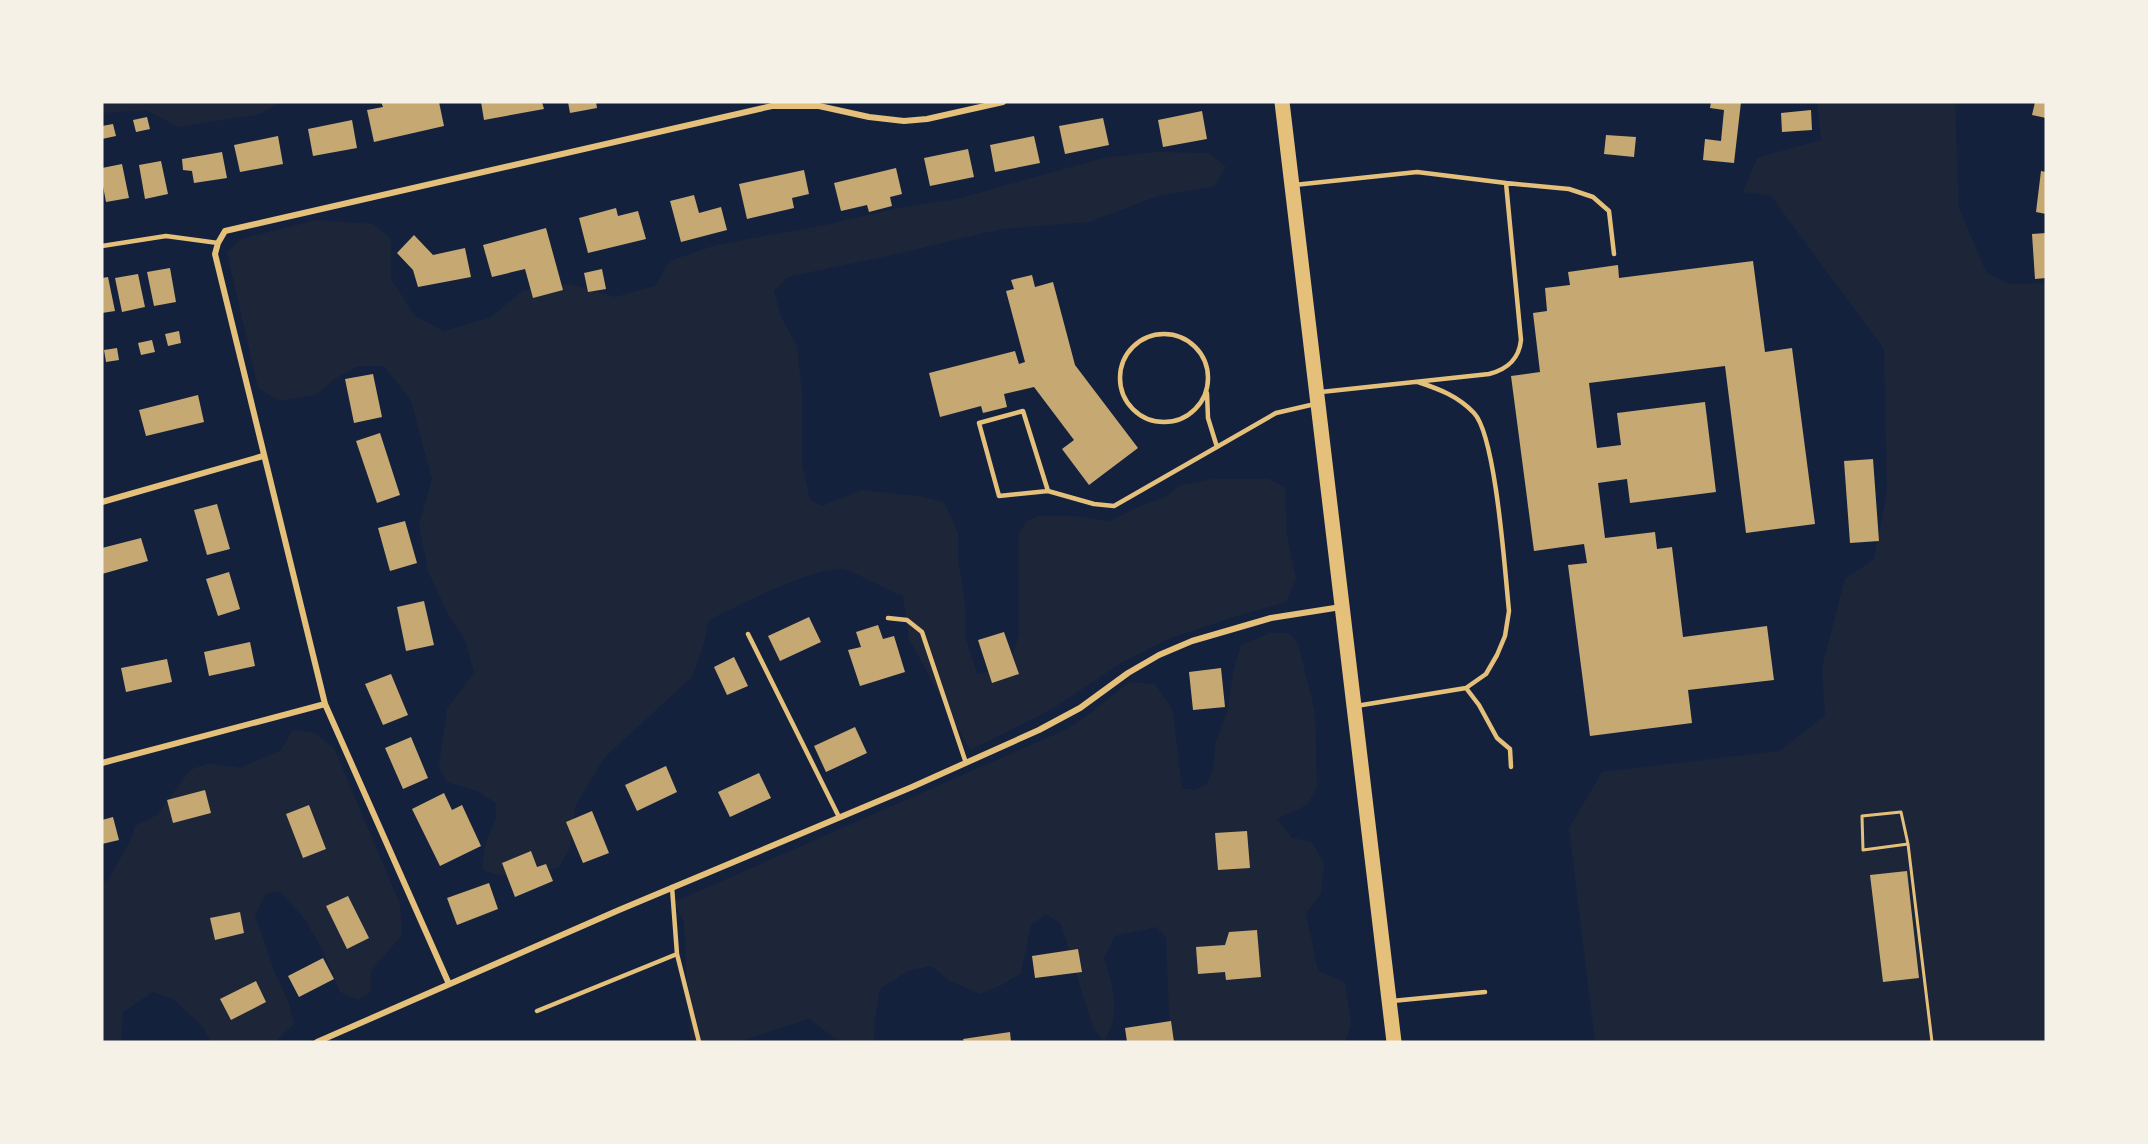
<svg xmlns="http://www.w3.org/2000/svg" width="2148" height="1144" font-family="'Noto Sans',sans-serif">
	<style>
		.green { fill: #1d2539 }
		.building { fill: #c6a872 }
		.lines { fill: none; stroke-linecap: round; stroke-linejoin: round }
		.path { stroke: #e5c07b; stroke-width: 3 }
		.service { stroke: #e5c07b; stroke-width: 4.5 }
		.minor { stroke: #e5c07b; stroke-width: 6 }
		.primary { stroke: #e5c07b; stroke-width: 15 }
	</style>
	<rect width="100%" height="100%" fill="#14213d"/>
	<path class="green" d="M 102,102 L 280,102 L 260,114 L 178,127 L 146,110 L 102,113 Z
		M 1817,102 L 1955,102 L 1959,208 L 1986,272 L 2009,284 L 2046,283 L 2046,1042 L 1595,1042 L 1569,828 L 1602,772 L 1780,751 L 1825,715 L 1822,667 L 1845,579 L 1874,559 L 1887,490 L 1884,349 L 1771,196 L 1743,192 L 1757,158 L 1821,140 Z
		M 1156,152 L 1209,153 L 1226,167 L 1215,186 L 1158,196 L 1089,222 L 1001,229 L 901,253 L 788,277 L 774,291 L 781,317 L 797,346 L 802,392 L 802,463 L 810,500 L 822,506 L 862,490 L 917,496 L 944,502 L 958,533 L 958,558 L 965,606 L 966,639 L 977,674 L 1008,668 L 1019,635 L 1018,536 L 1026,521 L 1038,516 L 1072,516 L 1110,521 L 1136,508 L 1165,497 L 1181,485 L 1212,479 L 1268,479 L 1285,487 L 1287,535 L 1296,579 L 1286,602 L 1233,617 L 1166,640 L 1121,663 L 1052,709 L 970,750 L 909,639 L 903,596 C 892,592 850,570 843,569 C 809,568 741,605 709,620 L 704,643 L 692,677 L 605,757 L 576,804 L 570,848 L 559,867 C 530,874 510,883 482,869 L 486,842 L 496,819 L 496,803 L 477,791 L 447,782 L 439,766 L 447,709 L 474,672 L 465,640 L 448,614 L 428,571 L 419,525 L 432,479 L 411,401 L 384,366 L 358,366 L 333,380 L 316,395 L 279,401 L 258,388 L 227,252 L 241,239 L 316,220 L 373,224 L 391,239 L 391,279 L 415,316 L 444,331 L 489,318 L 524,290 L 570,284 L 615,297 L 655,286 L 670,261 L 716,245 L 825,225 L 898,208 L 957,199 L 1103,158 Z
		M 1270,633 L 1289,633 L 1298,644 L 1315,712 L 1317,787 L 1307,805 L 1277,819 L 1292,838 L 1312,842 L 1324,863 L 1321,893 L 1306,913 L 1318,971 L 1345,982 L 1351,1025 L 1345,1042 L 1170,1042 L 1166,937 L 1156,927 L 1115,936 L 1104,958 C 1113,987 1122,1013 1104,1041 L 1093,1027 L 1061,924 L 1046,914 L 1031,925 L 1021,973 L 1004,984 L 980,994 L 950,981 L 931,966 L 908,971 L 880,989 L 875,1018 L 874,1042 L 840,1042 L 809,1019 L 737,1042 L 690,1041 L 684,922 L 674,902 L 1067,729 L 1093,711 L 1129,682 L 1155,684 L 1173,711 L 1182,788 L 1195,790 L 1207,784 L 1213,768 L 1216,741 L 1228,710 L 1233,672 L 1241,645 Z
		M 293,730 L 314,733 L 334,748 L 400,904 L 402,935 L 371,971 L 371,992 L 358,1000 L 340,992 L 321,947 L 304,918 L 279,891 L 266,894 L 255,915 L 275,973 L 289,1003 L 294,1024 L 275,1042 L 211,1042 L 202,1026 L 173,999 L 153,992 L 123,1012 L 121,1042 L 102,1042 L 102,882 L 108,880 L 129,843 L 135,826 L 157,815 L 190,770 L 209,763 L 240,768 L 281,750 Z"/>
	<path class="building" d="M 381,102 L 439,102 L 444,126 L 374,142 L 367,110 L 383,107 Z
		M 481,102 L 542,102 L 544,109 L 484,120 Z
		M 568,102 L 596,102 L 597,108 L 570,113 Z
		M 1711,102 L 1741,102 L 1734,163 L 1703,160 L 1705,139 L 1721,141 L 1724,110 L 1710,108 Z
		M 2035,102 L 2046,102 L 2046,118 L 2032,115 Z
		M 1811,110 L 1812,130 L 1782,132 L 1781,113 Z
		M 1202,111 L 1207,139 L 1163,147 L 1158,120 Z
		M 147,117 L 150,129 L 136,132 L 133,120 Z
		M 1103,118 L 1109,145 L 1065,154 L 1059,126 Z
		M 352,120 L 357,148 L 313,156 L 308,129 Z
		M 113,124 L 116,136 L 102,139 L 102,126 Z
		M 1606,135 L 1636,137 L 1634,157 L 1604,154 Z
		M 278,136 L 283,164 L 240,172 L 234,145 Z
		M 1034,136 L 1040,163 L 995,172 L 990,145 Z
		M 968,149 L 974,177 L 930,186 L 924,158 Z
		M 222,152 L 227,178 L 194,183 L 192,171 L 183,170 L 182,159 Z
		M 161,161 L 168,194 L 145,199 L 139,165 Z
		M 122,164 L 129,198 L 106,202 L 102,181 L 102,168 Z
		M 896,168 L 902,194 L 890,197 L 892,206 L 869,212 L 867,205 L 841,211 L 834,183 Z
		M 804,170 L 809,194 L 792,198 L 794,208 L 747,219 L 739,184 Z
		M 2041,171 L 2046,172 L 2046,214 L 2036,212 Z
		M 694,195 L 699,213 L 721,207 L 727,230 L 681,242 L 670,201 Z
		M 616,208 L 618,216 L 638,211 L 646,239 L 588,253 L 579,218 Z
		M 546,228 L 563,290 L 533,298 L 525,269 L 492,277 L 483,245 Z
		M 2046,233 L 2046,278 L 2035,279 L 2032,234 Z
		M 414,235 L 433,255 L 465,248 L 471,277 L 418,287 L 413,270 L 397,253 Z
		M 1753,261 L 1765,352 L 1792,348 L 1815,524 L 1746,533 L 1725,366 L 1589,383 L 1597,448 L 1621,445 L 1617,413 L 1705,402 L 1716,492 L 1630,503 L 1627,479 L 1598,483 L 1605,538 L 1655,532 L 1657,549 L 1672,547 L 1683,637 L 1767,626 L 1774,680 L 1688,690 L 1692,723 L 1590,736 L 1568,565 L 1587,563 L 1584,544 L 1534,551 L 1511,376 L 1540,372 L 1533,313 L 1547,311 L 1545,288 L 1570,285 L 1568,272 L 1618,265 L 1619,278 Z
		M 170,268 L 176,302 L 154,306 L 147,272 Z
		M 602,269 L 606,289 L 588,292 L 584,273 Z
		M 138,274 L 145,307 L 122,312 L 115,278 Z
		M 1032,275 L 1035,287 L 1053,282 L 1075,365 L 1138,448 L 1089,485 L 1062,449 L 1074,440 L 1034,387 L 1004,394 L 1007,407 L 983,413 L 981,406 L 940,417 L 929,373 L 1015,351 L 1019,364 L 1025,362 L 1006,291 L 1014,289 L 1011,280 Z
		M 108,277 L 115,311 L 102,313 L 102,278 Z
		M 179,331 L 181,343 L 168,346 L 165,334 Z
		M 152,340 L 155,352 L 141,355 L 138,343 Z
		M 117,348 L 119,360 L 106,362 L 104,350 Z
		M 373,374 L 382,417 L 354,423 L 345,379 Z
		M 198,395 L 204,422 L 146,436 L 139,410 Z
		M 380,433 L 400,495 L 377,503 L 356,441 Z
		M 1873,459 L 1879,541 L 1850,543 L 1844,461 Z
		M 217,504 L 230,549 L 207,555 L 194,510 Z
		M 405,521 L 417,563 L 390,571 L 378,528 Z
		M 141,538 L 148,561 L 102,574 L 102,548 Z
		M 229,572 L 240,609 L 218,616 L 206,579 Z
		M 424,601 L 434,645 L 406,651 L 397,607 Z
		M 809,617 L 821,642 L 780,661 L 768,636 Z
		M 878,625 L 883,639 L 894,636 L 905,672 L 860,686 L 848,650 L 861,647 L 856,632 Z
		M 1004,632 L 1019,674 L 992,683 L 978,640 Z
		M 250,642 L 255,666 L 209,676 L 204,652 Z
		M 734,657 L 748,686 L 727,695 L 714,667 Z
		M 167,659 L 172,682 L 126,692 L 121,668 Z
		M 1221,668 L 1225,707 L 1193,710 L 1189,672 Z
		M 391,674 L 408,715 L 383,725 L 365,684 Z
		M 855,727 L 867,753 L 826,772 L 814,746 Z
		M 411,737 L 428,778 L 403,789 L 385,748 Z
		M 666,766 L 677,792 L 637,811 L 625,785 Z
		M 759,773 L 771,798 L 730,817 L 718,792 Z
		M 205,790 L 211,813 L 173,823 L 167,800 Z
		M 444,793 L 452,810 L 462,805 L 481,846 L 440,866 L 412,809 Z
		M 309,805 L 326,849 L 303,858 L 286,814 Z
		M 592,811 L 609,853 L 583,863 L 566,822 Z
		M 113,817 L 119,840 L 102,844 L 102,820 Z
		M 1247,831 L 1250,868 L 1218,870 L 1215,833 Z
		M 531,851 L 537,867 L 546,864 L 553,881 L 515,897 L 502,863 Z
		M 1907,871 L 1919,978 L 1883,982 L 1870,875 Z
		M 489,883 L 498,909 L 457,925 L 447,898 Z
		M 348,896 L 369,938 L 347,949 L 326,906 Z
		M 240,912 L 244,933 L 215,940 L 210,918 Z
		M 1257,930 L 1261,977 L 1226,980 L 1225,972 L 1198,974 L 1196,947 L 1225,945 L 1229,932 Z
		M 1078,949 L 1082,972 L 1035,978 L 1032,956 Z
		M 323,958 L 334,979 L 299,997 L 288,976 Z
		M 256,981 L 266,1002 L 231,1020 L 220,999 Z
		M 1171,1021 L 1174,1042 L 1127,1042 L 1125,1028 Z
		M 1010,1032 L 1011,1042 L 964,1042 L 963,1039 Z"/>
	<g class="lines">
		<path class="path" d="M 1908,844 L 1863,850 L 1862,816 L 1901,812 L 1908,844 L 1932,1042"/>
		<path class="service" d="M 1506,183 L 1569,189 L 1593,197 L 1609,211 L 1614,254
			M 1294,185 L 1417,172 L 1506,183 L 1521,340 C 1519,359 1508,369 1489,374 L 1321,392
			M 102,246 L 166,236 L 218,243
			M1120 378a44 44 0 1 1 88 0a44 44 0 1 1-88 0Z
			M 1207,393 L 1208,418 L 1217,447
			M 1048,491 L 1023,411 L 979,423 L 999,496 L 1048,491 L 1094,504 L 1114,506 L 1276,413 L 1315,404
			M 888,618 L 907,620 L 922,632 L 966,763
			M 748,634 L 839,817
			M 1466,688 L 1479,705 L 1497,738 L 1510,749 L 1511,767
			M 1356,706 L 1466,688 L 1486,674 L 1497,655 L 1505,636 L 1509,611 C 1505,573 1496,436 1474,413 C 1458,396 1439,389 1418,382
			M 672,887 L 677,954 L 699,1042
			M 1392,1001 L 1485,992
			M 537,1011 L 677,954"/>
		<path class="minor" d="M 102,502 L 263,456
			M 102,763 L 325,704
			M 449,984 L 325,704 L 215,254 L 218,243 L 225,231 L 772,106 L 819,106 L 869,117 L 904,121 L 927,119 L 1003,102
			M 317,1042 L 619,910 L 912,787 L 1039,730 L 1080,708 L 1128,673 L 1159,655 L 1192,641 L 1271,618 L 1341,607"/>
		<path class="primary" d="M 1282,102 L 1394,1042"/>
	</g>
	<rect width="2148" height="1144" fill="none" stroke="#f6f1e7" stroke-width="207"/>
</svg>
